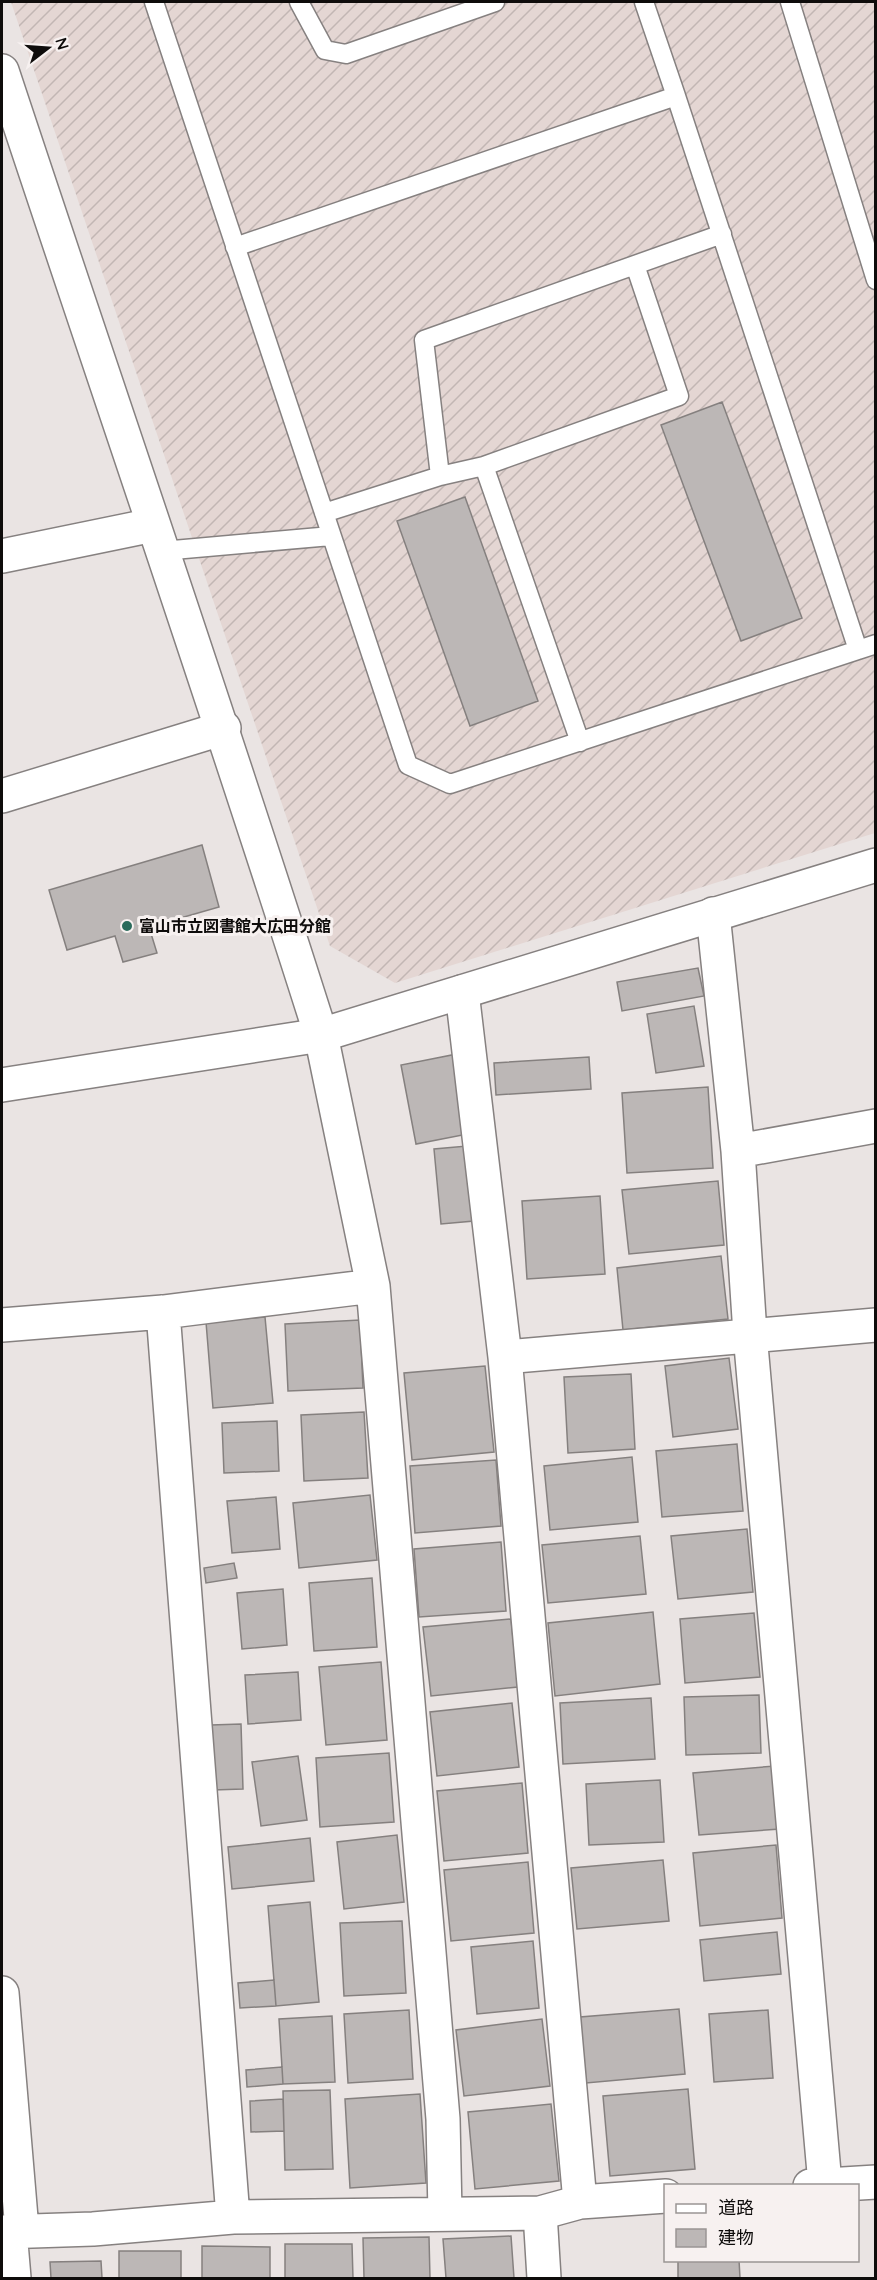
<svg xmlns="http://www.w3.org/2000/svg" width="877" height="2280" font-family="Quicksand,'Noto Sans JP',sans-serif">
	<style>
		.industrial { fill: url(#industrial-furrows) }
		.building { fill: #bcb7b6; stroke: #85807f; stroke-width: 1.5 }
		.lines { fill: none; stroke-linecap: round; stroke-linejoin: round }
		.lane-casing { stroke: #868180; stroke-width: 21 }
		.street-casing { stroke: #868180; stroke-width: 36 }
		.secondary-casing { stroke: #868180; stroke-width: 36 }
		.lane { stroke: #fff; stroke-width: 18 }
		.street { stroke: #fff; stroke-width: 33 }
		.secondary { stroke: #fff; stroke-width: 33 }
		.poi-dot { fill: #296b5b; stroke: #f7f1f0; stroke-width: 2 }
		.labels { text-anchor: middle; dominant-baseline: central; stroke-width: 6; stroke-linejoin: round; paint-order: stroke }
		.poi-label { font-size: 16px; font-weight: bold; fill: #0e0c0b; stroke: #f7f1f0; text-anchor: start }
	</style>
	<defs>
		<pattern id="industrial-furrows" width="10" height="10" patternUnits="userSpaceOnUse" patternTransform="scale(1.5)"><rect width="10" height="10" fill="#e4d6d3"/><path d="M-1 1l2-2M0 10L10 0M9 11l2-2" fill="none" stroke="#c2b6b4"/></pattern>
	</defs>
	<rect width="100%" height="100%" fill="#eae4e3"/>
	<path class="industrial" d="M 11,2 L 875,2 L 875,833 L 395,983 L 330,946 Z"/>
	<path class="building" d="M 722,402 L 802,618 L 741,641 L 661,425 Z
		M 465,497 L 538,701 L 470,726 L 397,521 Z
		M 202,845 L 219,907 L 149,927 L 157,953 L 123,962 L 115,936 L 67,950 L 49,890 Z
		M 698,968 L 704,996 L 622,1011 L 617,982 Z
		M 694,1006 L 704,1066 L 656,1073 L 647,1014 Z
		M 457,1054 L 473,1133 L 416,1144 L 401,1065 Z
		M 589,1057 L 591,1089 L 496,1095 L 494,1063 Z
		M 708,1087 L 713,1168 L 627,1173 L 622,1093 Z
		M 467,1146 L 474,1221 L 441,1224 L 434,1149 Z
		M 718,1181 L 724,1245 L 629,1254 L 622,1190 Z
		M 600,1196 L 605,1274 L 527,1279 L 522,1201 Z
		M 721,1256 L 728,1319 L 623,1330 L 617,1268 Z
		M 265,1317 L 273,1403 L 213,1408 L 206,1322 Z
		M 360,1320 L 363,1388 L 288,1391 L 285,1324 Z
		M 729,1358 L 738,1429 L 673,1437 L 665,1366 Z
		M 485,1366 L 494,1452 L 412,1460 L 404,1373 Z
		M 631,1374 L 635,1449 L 568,1453 L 564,1377 Z
		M 364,1412 L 368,1478 L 304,1481 L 301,1415 Z
		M 277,1421 L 279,1471 L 224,1473 L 222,1423 Z
		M 737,1444 L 743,1511 L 662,1517 L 656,1451 Z
		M 632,1457 L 638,1522 L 550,1530 L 544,1466 Z
		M 496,1460 L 501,1526 L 415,1533 L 410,1466 Z
		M 370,1495 L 377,1560 L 299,1568 L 293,1503 Z
		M 276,1497 L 280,1549 L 232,1553 L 227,1501 Z
		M 747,1529 L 753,1592 L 678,1599 L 671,1536 Z
		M 640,1536 L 646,1594 L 548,1603 L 542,1545 Z
		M 501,1542 L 506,1611 L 419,1617 L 414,1549 Z
		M 234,1563 L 237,1578 L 206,1583 L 204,1568 Z
		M 372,1578 L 377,1647 L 314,1651 L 309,1583 Z
		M 283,1589 L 287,1645 L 242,1649 L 237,1593 Z
		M 653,1612 L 660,1684 L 555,1696 L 548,1623 Z
		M 754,1613 L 760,1677 L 685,1683 L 680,1619 Z
		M 511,1619 L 518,1687 L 431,1696 L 423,1627 Z
		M 381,1662 L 387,1740 L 326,1745 L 319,1667 Z
		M 298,1672 L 301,1720 L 248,1724 L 245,1675 Z
		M 759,1695 L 761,1753 L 686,1755 L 684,1697 Z
		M 651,1698 L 655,1759 L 563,1764 L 560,1703 Z
		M 512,1703 L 519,1767 L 437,1776 L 430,1712 Z
		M 241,1724 L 243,1789 L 213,1790 L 211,1725 Z
		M 389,1753 L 394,1822 L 320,1827 L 316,1758 Z
		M 298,1756 L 307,1820 L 261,1826 L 252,1762 Z
		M 775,1766 L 780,1829 L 699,1835 L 693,1773 Z
		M 660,1780 L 664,1842 L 589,1845 L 586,1784 Z
		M 522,1783 L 528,1853 L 444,1861 L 437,1791 Z
		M 397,1835 L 404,1902 L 344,1909 L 337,1842 Z
		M 310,1838 L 314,1881 L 232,1889 L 228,1847 Z
		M 776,1845 L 782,1918 L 700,1926 L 693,1853 Z
		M 663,1860 L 669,1921 L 577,1929 L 571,1868 Z
		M 528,1862 L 534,1933 L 451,1941 L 444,1870 Z
		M 310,1902 L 319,2002 L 276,2006 L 268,1906 Z
		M 402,1921 L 406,1993 L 344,1996 L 340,1923 Z
		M 777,1932 L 781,1974 L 704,1981 L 700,1940 Z
		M 533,1941 L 539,2008 L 477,2014 L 471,1947 Z
		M 274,1980 L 276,2006 L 240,2008 L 238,1983 Z
		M 679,2009 L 685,2074 L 586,2083 L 580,2017 Z
		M 409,2010 L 413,2079 L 348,2083 L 344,2014 Z
		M 768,2010 L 773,2078 L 714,2082 L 709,2014 Z
		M 332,2016 L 335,2082 L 283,2084 L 279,2019 Z
		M 542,2019 L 550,2086 L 464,2096 L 456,2030 Z
		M 282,2067 L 283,2084 L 247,2087 L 246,2070 Z
		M 688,2089 L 695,2169 L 610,2176 L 603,2096 Z
		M 330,2090 L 333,2169 L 285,2170 L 283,2091 Z
		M 420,2094 L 426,2183 L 350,2188 L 345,2099 Z
		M 283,2099 L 284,2131 L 251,2132 L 250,2101 Z
		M 551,2104 L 559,2181 L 475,2189 L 468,2112 Z
		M 511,2236 L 514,2278 L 446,2278 L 443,2239 Z
		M 429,2237 L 430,2278 L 364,2278 L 363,2238 Z
		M 285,2244 L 352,2244 L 353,2278 L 285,2278 Z
		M 202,2246 L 270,2247 L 270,2278 L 202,2278 Z
		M 119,2251 L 181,2251 L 181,2278 L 119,2278 Z
		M 678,2260 L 739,2260 L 740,2278 L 678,2278 Z
		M 101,2261 L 102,2278 L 51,2278 L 50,2262 Z"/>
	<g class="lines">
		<defs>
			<path id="lane" d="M 154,2 L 408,765 L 450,784 L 858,650
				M 299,2 L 325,50 L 346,54 L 495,2
				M 790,2 L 876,280
				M 676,96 L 858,650 L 876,644
				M 235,247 L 676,96 L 644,2
				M 484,466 L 580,742
				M 440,476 L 484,466 L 679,396 L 635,265
				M 324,513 L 440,476 L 424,340 L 722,234
				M 162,551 L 331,536"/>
			<path id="street" d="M 2,556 L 153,525
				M 2,796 L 224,728
				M 713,914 L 738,1151 L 750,1334 L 825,2184
				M 462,992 L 505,1357 L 876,1325
				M 321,1035 L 373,1286 L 443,2119 L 445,2214
				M 738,1151 L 876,1126
				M 163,1312 L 233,2217
				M 2,1325 L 163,1312 L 373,1286
				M 505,1357 L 580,2202
				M 2,1993 L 22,2230
				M 810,2186 L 876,2182
				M 540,2213 L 544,2278
				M 10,2231 L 14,2278
				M 2,2232 L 93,2229 L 233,2217 L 540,2213 L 580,2202 L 666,2196"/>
			<path id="secondary" d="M 2,71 C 108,392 219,712 321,1035
				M 2,1085 L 321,1035 L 876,865"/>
		</defs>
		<use href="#lane" class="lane-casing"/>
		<use href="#street" class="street-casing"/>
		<use href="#secondary" class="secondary-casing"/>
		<use href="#lane" class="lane"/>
		<use href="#street" class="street"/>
		<use href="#secondary" class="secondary"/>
	</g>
	<circle class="poi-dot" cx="127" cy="926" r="6"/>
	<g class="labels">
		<g class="poi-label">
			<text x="139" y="926">富山市立図書館大広田分館</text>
		</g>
	</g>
	<rect width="877" height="2280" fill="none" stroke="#0e0c0b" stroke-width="6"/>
	<rect x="664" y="2184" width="195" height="78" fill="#f7f1f0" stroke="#9a9594" stroke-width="1.5"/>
	<rect x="676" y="2204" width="30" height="9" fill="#ffffff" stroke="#9a9594" stroke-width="1.5"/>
	<text x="718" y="2214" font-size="18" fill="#0e0c0b">道路</text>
	<rect x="676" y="2229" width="30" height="18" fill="#bcb7b6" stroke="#9a9594" stroke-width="1.5"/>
	<text x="718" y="2244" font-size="18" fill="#0e0c0b">建物</text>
	<g transform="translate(48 48) rotate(73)" stroke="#f7f1f0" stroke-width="4.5" paint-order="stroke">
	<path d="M0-4.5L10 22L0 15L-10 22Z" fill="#0e0c0b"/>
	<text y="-9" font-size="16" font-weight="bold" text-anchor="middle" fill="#0e0c0b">N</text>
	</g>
</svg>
